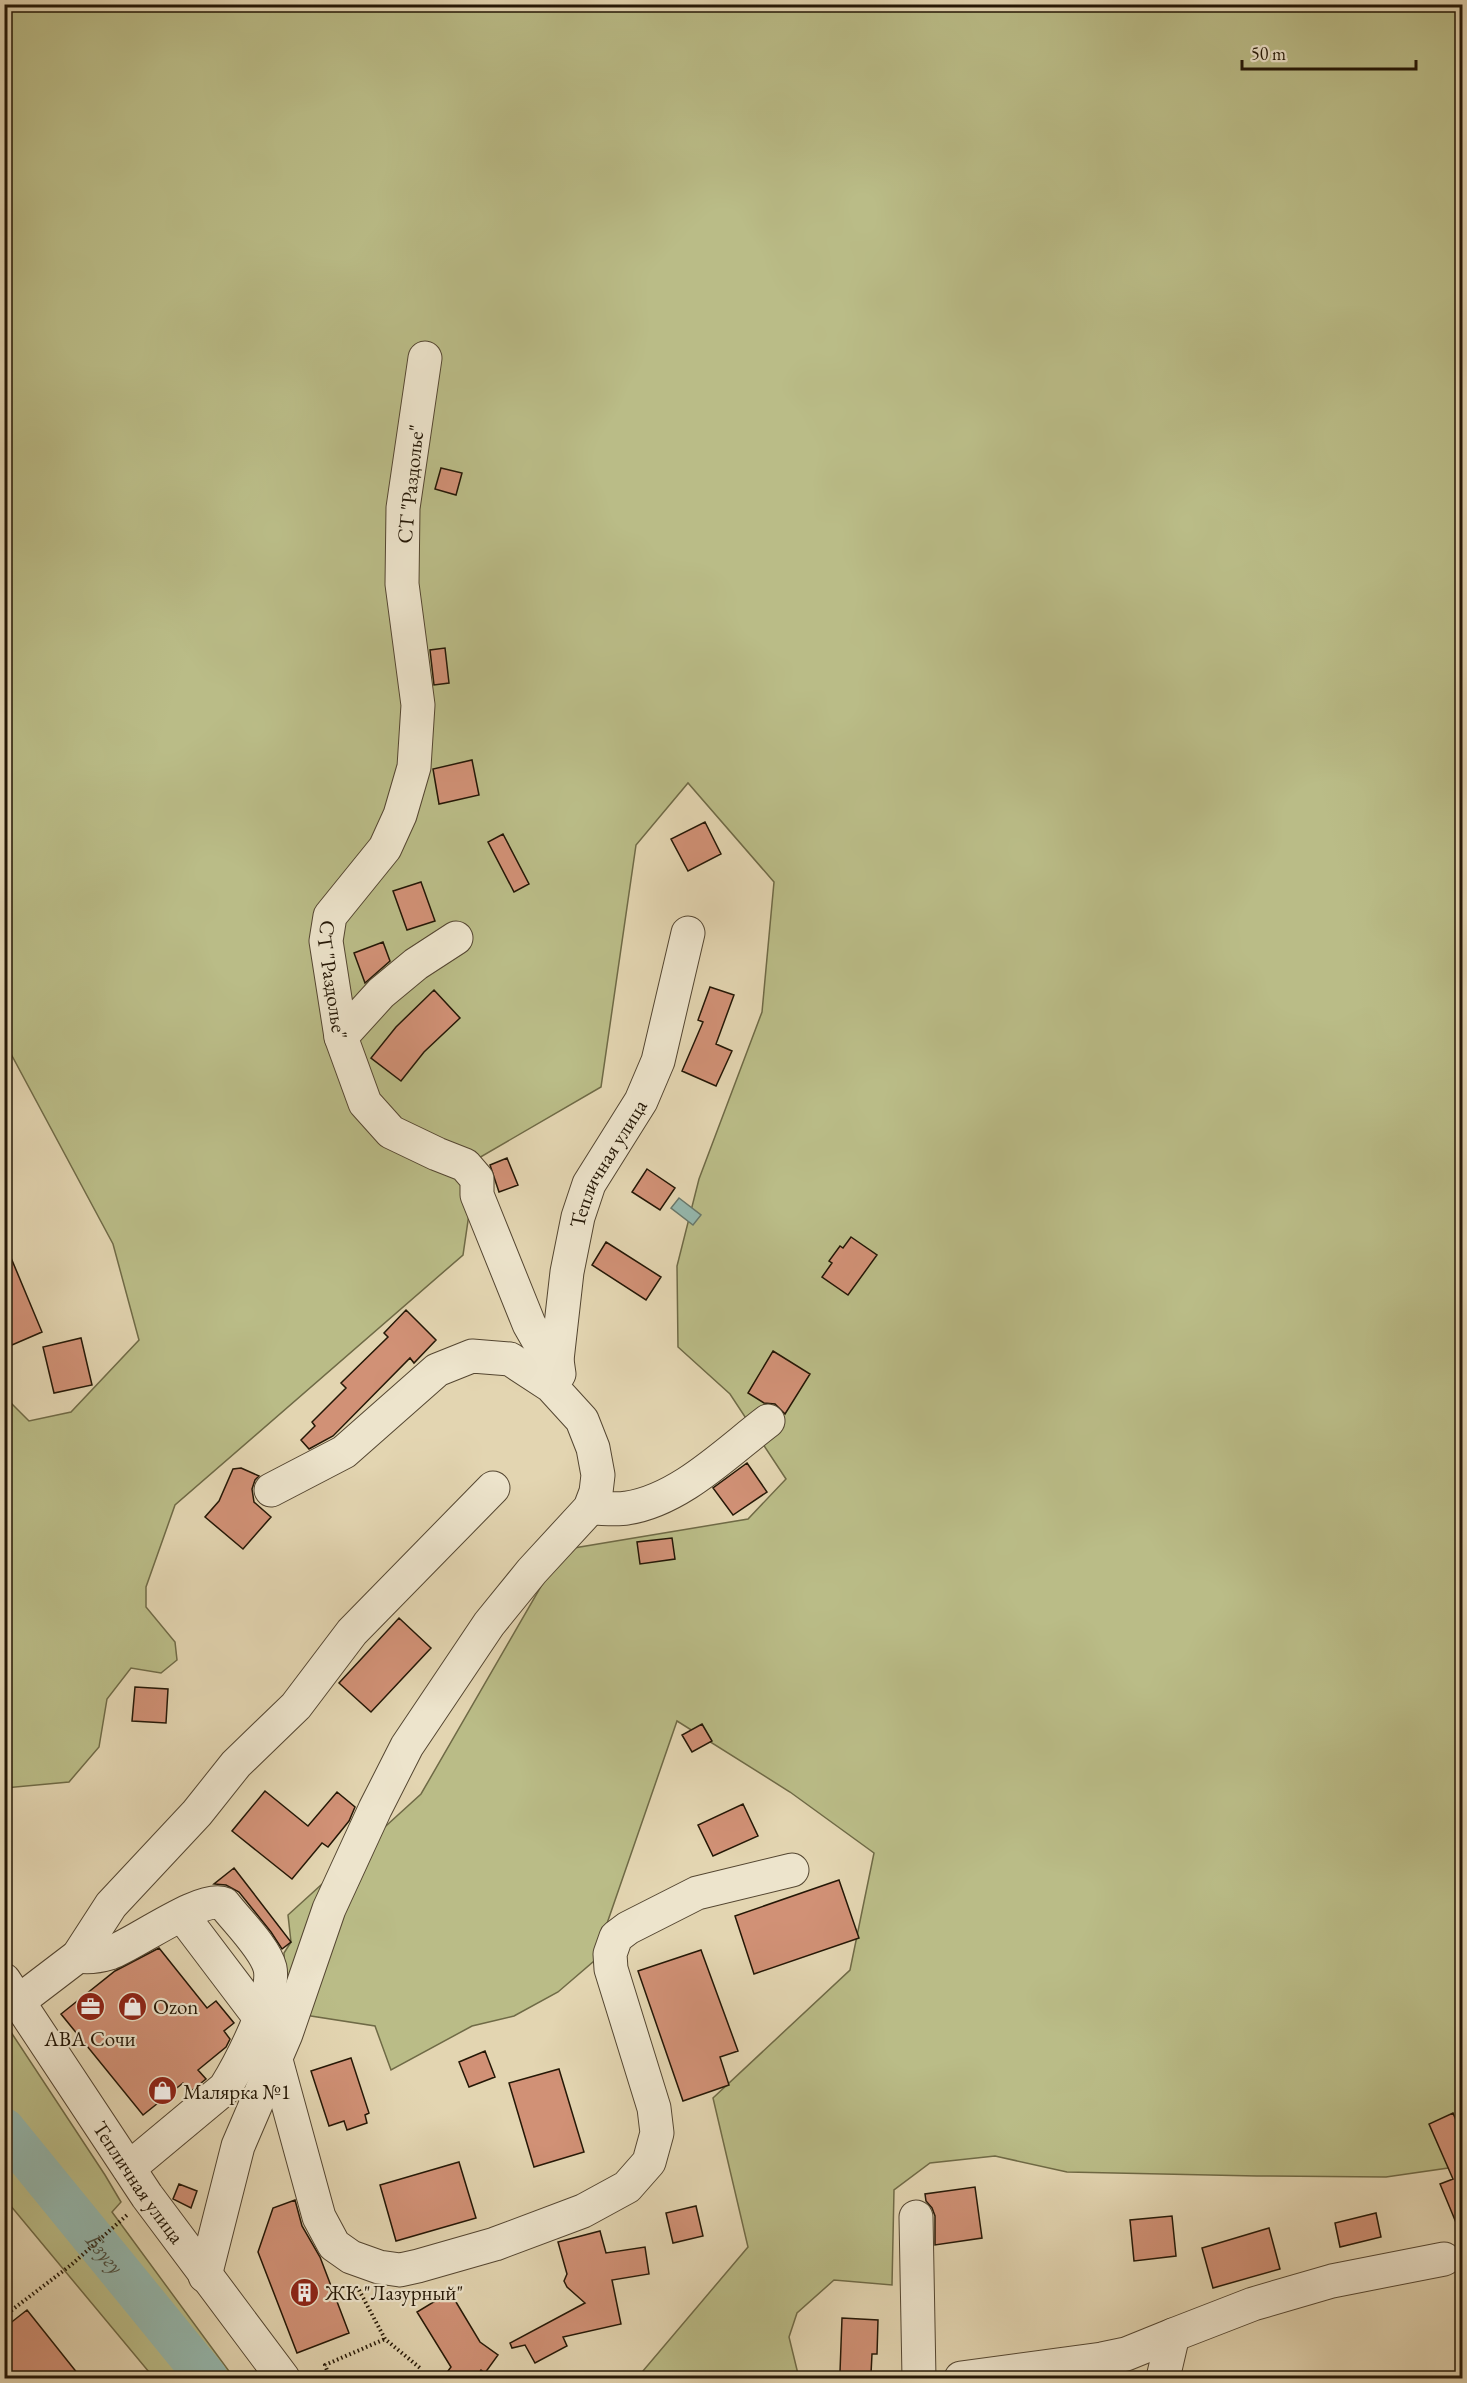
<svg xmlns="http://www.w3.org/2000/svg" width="1467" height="2383" font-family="'EB Garamond',serif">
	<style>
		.green { fill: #babc87; stroke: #6f6a46; stroke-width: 1.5 }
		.water { fill: #95b8ae; stroke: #68786b; stroke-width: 1.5 }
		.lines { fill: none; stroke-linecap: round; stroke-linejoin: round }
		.river { stroke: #95b8ae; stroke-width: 42 }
		.building { fill: #d19176; stroke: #241706; stroke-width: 1.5 }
		.minor-casing { stroke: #544631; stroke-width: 35 }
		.path { stroke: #241706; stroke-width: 4; stroke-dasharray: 1.5 3; stroke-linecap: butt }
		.minor { stroke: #ede4cc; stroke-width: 33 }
		.labels { text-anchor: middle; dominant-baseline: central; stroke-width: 4.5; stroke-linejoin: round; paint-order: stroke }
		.street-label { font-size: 21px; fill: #241706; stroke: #ede4cc }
		.poi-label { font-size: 21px; fill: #241706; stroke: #ede4cc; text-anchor: start }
		.water-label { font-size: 22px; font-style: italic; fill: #4c4f41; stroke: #ede4cc }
	</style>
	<rect width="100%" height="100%" fill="#e3d5b1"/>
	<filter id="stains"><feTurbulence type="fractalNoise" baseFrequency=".00333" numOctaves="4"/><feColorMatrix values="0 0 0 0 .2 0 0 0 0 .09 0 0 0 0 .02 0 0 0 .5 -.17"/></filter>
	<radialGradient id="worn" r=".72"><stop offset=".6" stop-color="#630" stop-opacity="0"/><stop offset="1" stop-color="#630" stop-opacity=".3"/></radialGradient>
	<path class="green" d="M 5,5 L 1462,5 L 1462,2166 L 1386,2177 L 1257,2176 L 1067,2172 L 995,2156 L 930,2163 L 894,2190 L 892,2285 L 834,2280 L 797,2313 L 789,2337 L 799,2378 L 637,2378 L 748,2247 L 713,2098 L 850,1970 L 874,1853 L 790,1792 L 677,1721 L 594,1961 L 558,1992 L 514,2016 L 472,2026 L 391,2070 L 375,2026 L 311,2016 L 285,1988 L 284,1953 L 291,1942 L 288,1915 L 421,1794 L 562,1550 L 748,1519 L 786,1479 L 730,1394 L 678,1347 L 677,1266 L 699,1179 L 762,1012 L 774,882 L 688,783 L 636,845 L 601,1087 L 477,1159 L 463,1255 L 175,1505 L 146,1587 L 146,1607 L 175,1642 L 177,1660 L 161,1673 L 131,1668 L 107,1699 L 99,1747 L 69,1782 L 5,1788 L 4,1396 L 29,1421 L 71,1412 L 139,1340 L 113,1244 L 11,1054 L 5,1054 Z
		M 5,2023 L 105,2175 L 121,2202 L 112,2212 L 234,2378 L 154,2378 L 5,2199 Z"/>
	<path class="water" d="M 679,1198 L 701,1215 L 693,1225 L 671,1208 Z"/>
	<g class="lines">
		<path class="river" id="s1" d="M 4,2129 L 207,2378"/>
	</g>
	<path class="building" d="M 441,468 L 462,473 L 456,495 L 435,489 Z
		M 445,648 L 449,683 L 434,685 L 430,650 Z
		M 472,760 L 479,795 L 439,804 L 433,769 Z
		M 705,822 L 721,854 L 688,871 L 671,839 Z
		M 503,834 L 529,884 L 514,892 L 488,842 Z
		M 421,882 L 435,921 L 407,930 L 393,891 Z
		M 383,942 L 390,961 L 365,983 L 354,953 Z
		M 710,987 L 734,995 L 716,1044 L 732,1051 L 716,1086 L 682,1071 L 703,1022 L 698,1020 Z
		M 434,990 L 460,1018 L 424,1052 L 401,1081 L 371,1058 L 396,1027 Z
		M 507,1158 L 518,1185 L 499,1192 L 490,1165 Z
		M 647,1169 L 675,1188 L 660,1210 L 632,1192 Z
		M 851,1237 L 877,1255 L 848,1295 L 822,1277 L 832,1263 L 829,1261 L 840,1246 L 843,1248 Z
		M 4,1241 L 42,1332 L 12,1345 L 4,1327 Z
		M 606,1242 L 661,1277 L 646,1300 L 592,1265 Z
		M 406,1310 L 436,1340 L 414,1363 L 410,1358 L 333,1436 L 309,1449 L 301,1440 L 315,1426 L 312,1422 L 346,1388 L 341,1383 L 388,1337 L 384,1333 Z
		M 81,1338 L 92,1385 L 54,1393 L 43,1347 Z
		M 773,1351 L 810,1374 L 785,1414 L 775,1404 L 764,1403 L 748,1393 Z
		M 747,1463 L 767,1492 L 733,1515 L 713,1488 Z
		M 241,1468 L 259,1476 L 255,1480 L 252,1489 L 254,1502 L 271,1517 L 243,1549 L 205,1517 L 219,1501 L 233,1469 Z
		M 672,1538 L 675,1559 L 640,1564 L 637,1542 Z
		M 399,1618 L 431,1648 L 371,1712 L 339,1683 Z
		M 135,1687 L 168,1689 L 166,1723 L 132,1721 Z
		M 702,1724 L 712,1741 L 692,1752 L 682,1735 Z
		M 265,1791 L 308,1826 L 337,1792 L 355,1807 L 349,1821 L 328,1847 L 322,1843 L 292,1879 L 232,1831 Z
		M 743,1804 L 758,1836 L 713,1856 L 698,1825 Z
		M 234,1868 L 291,1942 L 282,1949 L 271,1932 L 239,1892 L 226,1885 L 214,1884 Z
		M 839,1880 L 859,1938 L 754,1974 L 735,1916 Z
		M 159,1948 L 207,2008 L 216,2001 L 234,2023 L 224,2031 L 230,2039 L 226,2047 L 198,2070 L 206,2079 L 190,2092 L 183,2083 L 143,2115 L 61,2014 L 115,1971 Z
		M 701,1950 L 738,2051 L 720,2057 L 729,2085 L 683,2101 L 638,1971 Z
		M 485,2051 L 495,2077 L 469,2087 L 459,2062 Z
		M 351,2058 L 369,2113 L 365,2115 L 367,2123 L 347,2130 L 344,2121 L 329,2126 L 311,2071 Z
		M 559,2069 L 584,2152 L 534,2167 L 509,2083 Z
		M 1453,2113 L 1462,2134 L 1462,2237 L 1440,2184 L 1453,2179 L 1429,2124 Z
		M 459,2162 L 476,2218 L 396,2241 L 380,2185 Z
		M 179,2184 L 197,2191 L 191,2208 L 173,2199 Z
		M 975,2187 L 982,2238 L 935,2245 L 935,2216 L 932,2208 L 926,2201 L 925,2194 Z
		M 295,2200 L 302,2226 L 320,2257 L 349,2333 L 297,2353 L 258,2252 L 273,2208 Z
		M 696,2206 L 703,2236 L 673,2243 L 666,2213 Z
		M 1376,2213 L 1381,2237 L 1340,2247 L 1335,2223 Z
		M 1172,2216 L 1176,2256 L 1134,2261 L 1130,2220 Z
		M 1269,2228 L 1280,2269 L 1213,2288 L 1202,2248 Z
		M 600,2231 L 606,2253 L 645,2247 L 649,2274 L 612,2280 L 621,2324 L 563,2337 L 567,2346 L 535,2363 L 525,2345 L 512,2348 L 510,2343 L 585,2303 L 567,2287 L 564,2281 L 567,2274 L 558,2242 Z
		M 450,2292 L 480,2342 L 498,2355 L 485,2373 L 481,2370 L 475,2379 L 442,2379 L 451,2367 L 417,2312 Z
		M 27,2310 L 82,2379 L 4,2379 L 4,2328 Z
		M 842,2318 L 878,2320 L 877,2354 L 872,2354 L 871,2374 L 840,2372 Z"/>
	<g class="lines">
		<defs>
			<g id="minor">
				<path id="s2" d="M 425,358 L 403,508 L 402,584 L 418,705 L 414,767 L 400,815 L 385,848 L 330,916 L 326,941 L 341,1037 L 365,1103 L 391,1132 L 437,1154 L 465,1165 L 477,1179 L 477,1195 L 529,1324 L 541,1345 L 557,1360"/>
				<path d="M 341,1037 L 381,993 L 416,964 L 456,938"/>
				<path id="s3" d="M 559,1374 L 557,1360 L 567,1272 L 578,1217 L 589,1184 L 641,1101 L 658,1061 L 688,933"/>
				<path d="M 590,1508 C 602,1508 616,1510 627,1508 C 680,1500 727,1452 768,1421"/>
				<path d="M 182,1915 L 260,2018"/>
				<path d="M 78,1956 C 89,1958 100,1956 110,1953 C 135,1944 203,1894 224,1904 C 237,1921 265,1948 270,1968 C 276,1995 240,2064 225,2088 L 129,2168"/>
				<path id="s4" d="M 4,1980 L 147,2196 L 283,2378"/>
				<path d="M 19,2001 L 78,1956 L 111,1905 L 197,1813 L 236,1764 L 296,1706 L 352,1632 L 493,1488"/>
				<path d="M 276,2060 L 319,2217 L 334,2245 L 351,2257 L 379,2267 L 400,2270 L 418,2266 L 495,2244 L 583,2211 L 627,2187 L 649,2162 L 657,2133 L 654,2108 L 611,1969 L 610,1954 L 616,1937 L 628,1928 L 697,1893 L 792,1870"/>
				<path d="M 916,2217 L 919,2378"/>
				<path d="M 205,2276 L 238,2146 L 286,2034 L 329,1909 L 375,1809 L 407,1746 L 489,1624 L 532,1571 L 590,1508 L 596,1492 L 598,1475 L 593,1448 L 582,1420 L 551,1386 L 510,1359 L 472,1356 L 437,1370 L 344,1452 L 271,1490"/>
				<path d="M 961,2378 L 1102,2359 L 1126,2354 L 1173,2335"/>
				<path d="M 1163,2378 L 1173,2335 L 1253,2304 L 1332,2281 L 1444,2259"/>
			</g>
		</defs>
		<use href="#minor" class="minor-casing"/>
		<path class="path" d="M 359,2290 L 385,2339 L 420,2368
			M 4,2316 L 71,2265 L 127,2215
			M 330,2378 L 325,2365 L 385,2339"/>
		<use href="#minor" class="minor"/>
	</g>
	<defs>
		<symbol id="shop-disc" viewBox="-11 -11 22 22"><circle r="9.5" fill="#8f2418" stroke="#ede4cc"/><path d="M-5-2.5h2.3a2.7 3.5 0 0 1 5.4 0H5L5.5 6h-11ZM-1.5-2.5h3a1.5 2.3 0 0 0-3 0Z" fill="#fff"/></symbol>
		<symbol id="office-disc" viewBox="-11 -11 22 22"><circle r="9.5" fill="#8f2418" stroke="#ede4cc"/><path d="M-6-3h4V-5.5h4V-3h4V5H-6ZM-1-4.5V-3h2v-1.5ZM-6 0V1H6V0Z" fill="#fff"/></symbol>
		<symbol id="building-disc" viewBox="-11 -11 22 22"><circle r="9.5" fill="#8f2418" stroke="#ede4cc"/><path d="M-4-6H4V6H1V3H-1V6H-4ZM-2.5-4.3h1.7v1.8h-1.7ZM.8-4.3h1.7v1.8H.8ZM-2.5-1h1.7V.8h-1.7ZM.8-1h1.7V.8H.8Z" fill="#fff"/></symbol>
	</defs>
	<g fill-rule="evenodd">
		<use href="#shop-disc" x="116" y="1990" width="33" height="33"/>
		<use href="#office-disc" x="74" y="1990" width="33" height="33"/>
		<use href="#shop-disc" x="146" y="2074" width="33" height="33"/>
		<use href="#building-disc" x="288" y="2276" width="33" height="33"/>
	</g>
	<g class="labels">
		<g class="street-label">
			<text transform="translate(410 484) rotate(-84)">СТ "Раздолье"</text>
			<text stroke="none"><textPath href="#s2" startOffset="650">СТ "Раздолье"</textPath></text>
			<text stroke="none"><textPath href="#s3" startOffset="220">Тепличная улица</textPath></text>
			<text stroke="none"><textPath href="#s4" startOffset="243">Тепличная улица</textPath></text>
		</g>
		<g class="poi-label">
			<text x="153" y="2006">Ozon</text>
			<text x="90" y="2038" text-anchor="middle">АВА Сочи</text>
			<text x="183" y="2091">Малярка №1</text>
			<text x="325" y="2292">ЖК "Лазурный"</text>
		</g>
		<g class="water-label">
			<text stroke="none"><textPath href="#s1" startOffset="160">Бзугу</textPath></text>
		</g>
	</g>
	<rect width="1467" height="2383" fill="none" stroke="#e3d5b1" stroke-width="24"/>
	<rect x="6" y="6" width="1455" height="2371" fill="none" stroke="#241706" stroke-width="3"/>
	<rect x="12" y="12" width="1443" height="2359" fill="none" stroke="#241706" stroke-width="1.5"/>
	<path d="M1242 60v9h174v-9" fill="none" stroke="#241706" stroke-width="3"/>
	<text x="1251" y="60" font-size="18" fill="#241706" stroke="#ede4cc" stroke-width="4.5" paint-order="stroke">50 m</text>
	<rect width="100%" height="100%" filter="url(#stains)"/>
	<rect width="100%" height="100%" fill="url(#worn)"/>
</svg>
